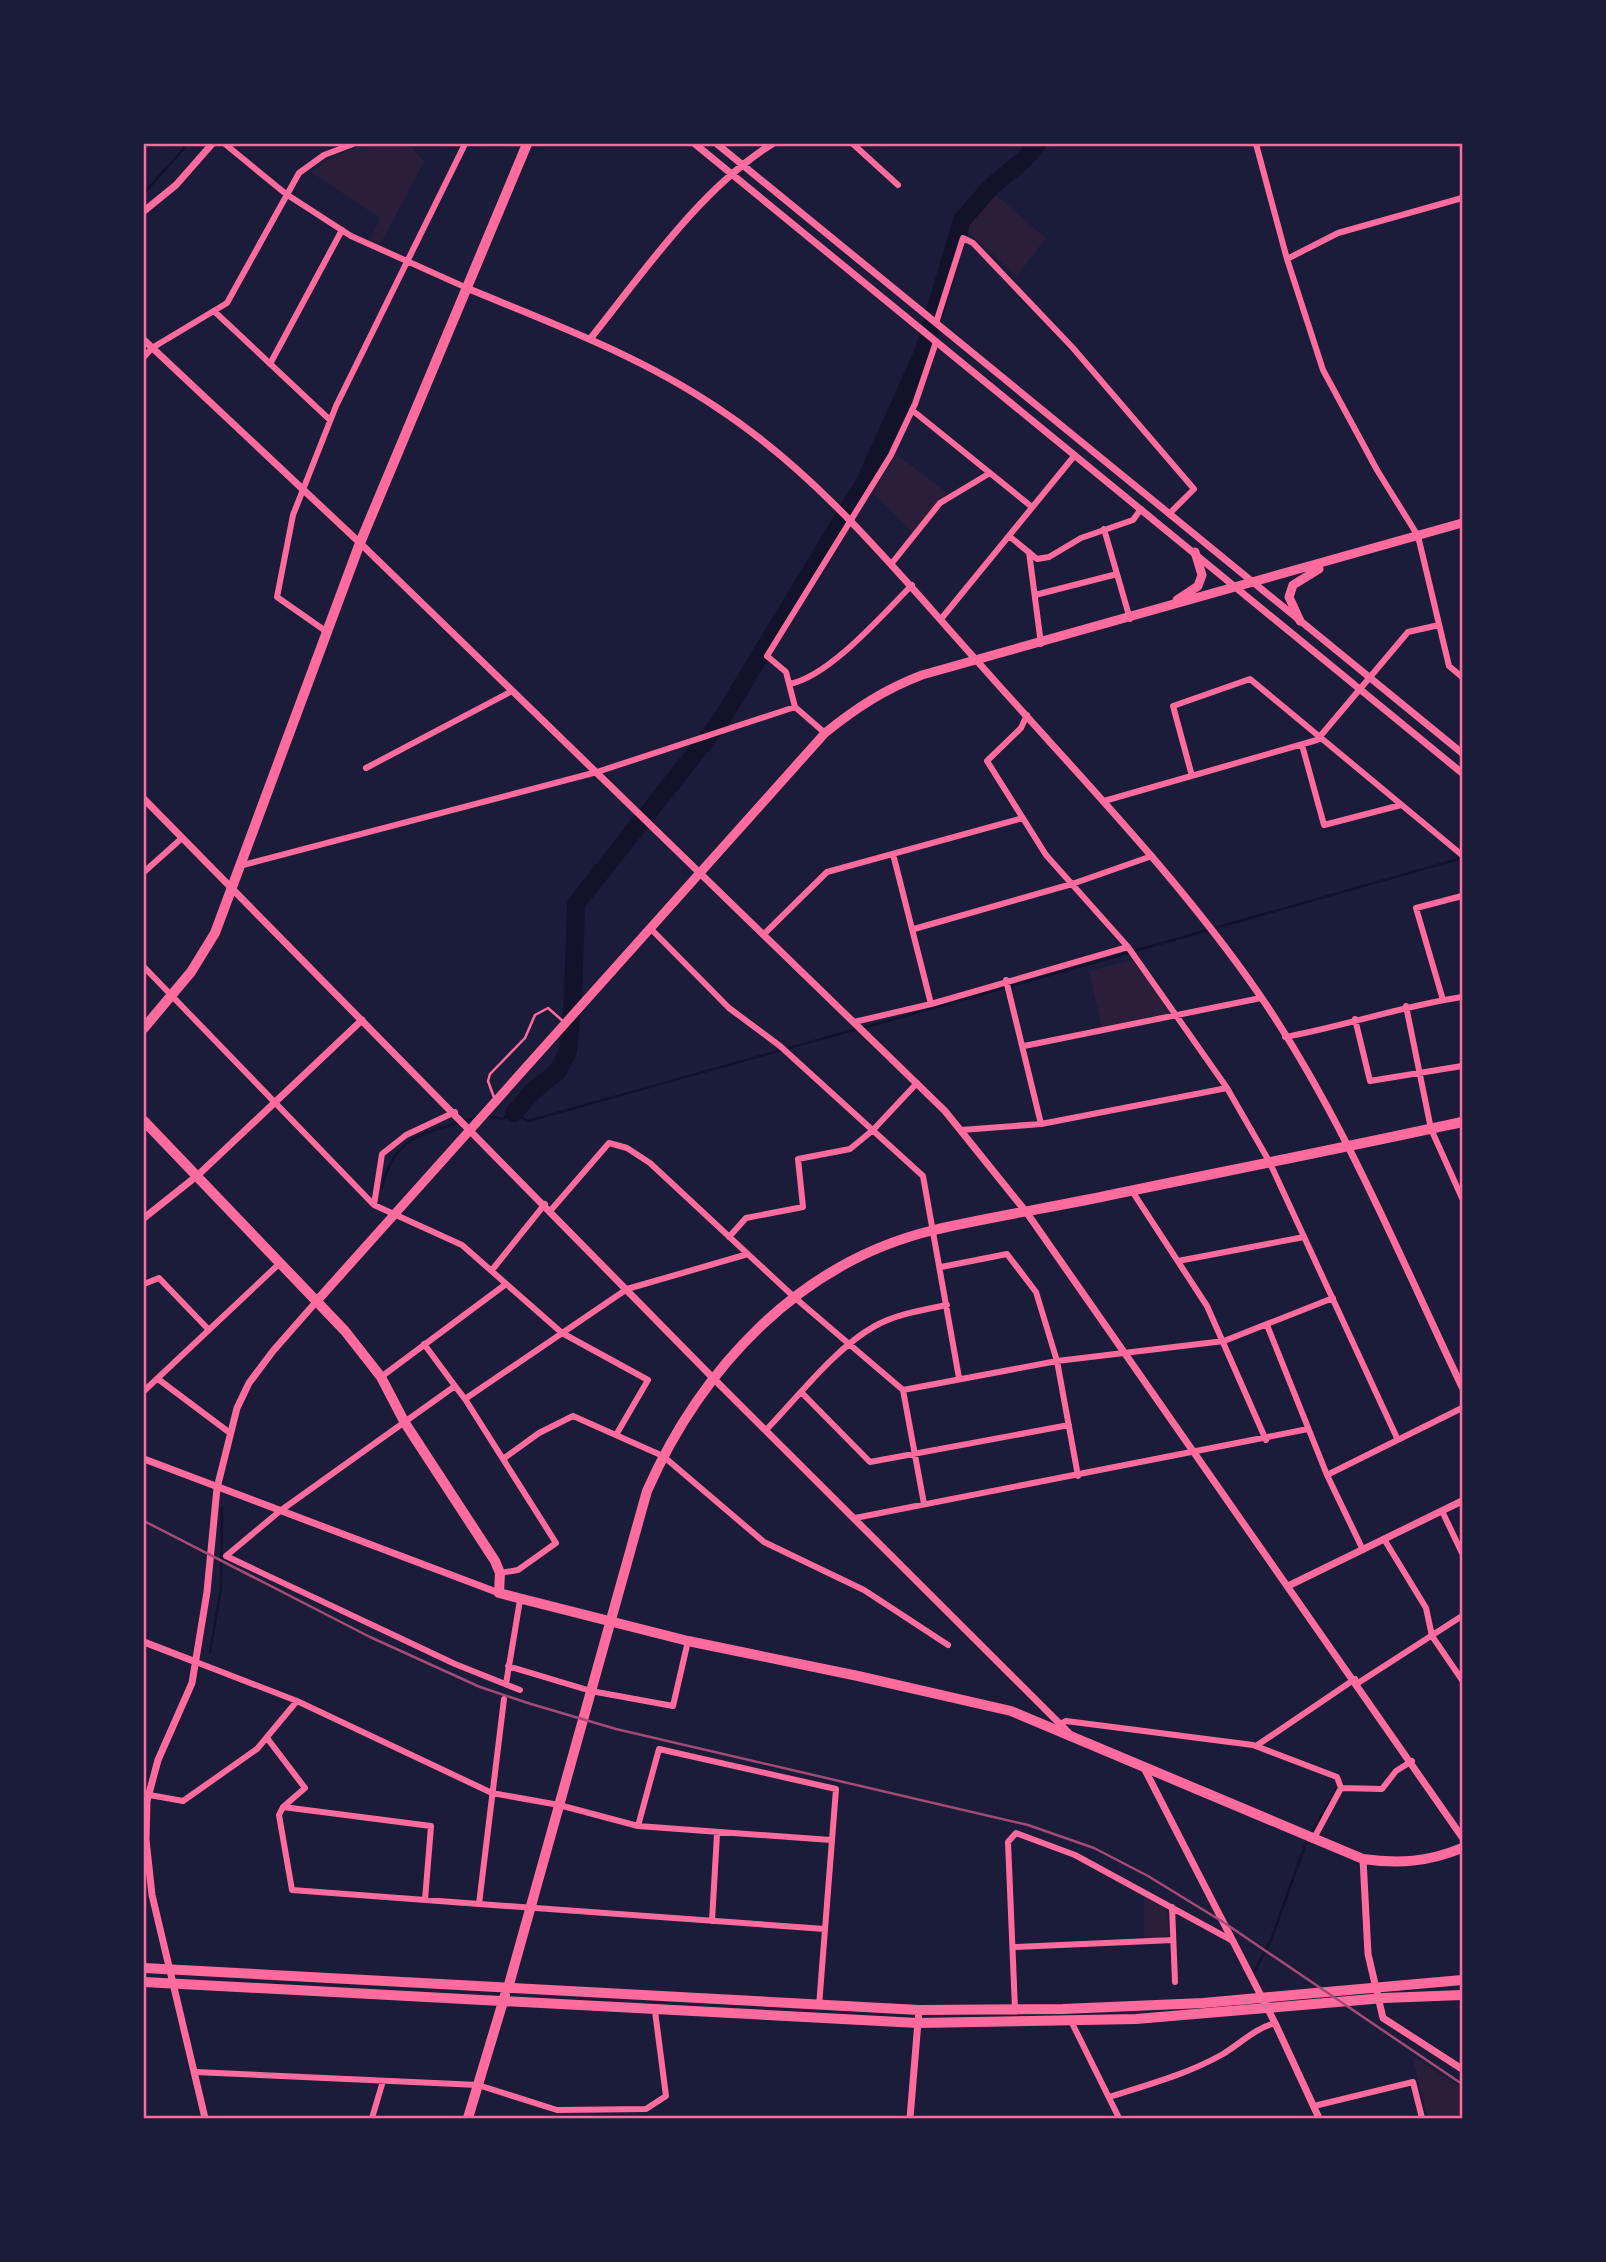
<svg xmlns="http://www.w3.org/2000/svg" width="1606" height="2262" font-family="'Sofia Sans Condensed',sans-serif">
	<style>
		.green { fill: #2a1e3b }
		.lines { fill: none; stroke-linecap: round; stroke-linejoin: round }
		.stream { stroke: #12122b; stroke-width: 2.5 }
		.river { stroke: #12122b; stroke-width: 18 }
		.service { stroke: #ff6b9d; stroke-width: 2.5 }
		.minor { stroke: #ff6b9d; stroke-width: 6 }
		.tertiary { stroke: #ff6b9d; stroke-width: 7 }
		.secondary { stroke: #ff6b9d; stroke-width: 9 }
		.primary { stroke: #ff6b9d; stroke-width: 10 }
		.trunk { stroke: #ff6b9d; stroke-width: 10 }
		.rail { stroke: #a44b75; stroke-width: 2.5 }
		.neatline { fill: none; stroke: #ff6b9d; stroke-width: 2.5 }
	</style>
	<rect width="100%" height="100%" fill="#1b1b3a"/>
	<path class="green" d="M 366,144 L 409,144 L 424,162 L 380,245 L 370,240 L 380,218 L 311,172 L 330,158 Z
		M 996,195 L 1046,238 L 1017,276 L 965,230 L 983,202 Z
		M 896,454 L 948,493 L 913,533 L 873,492 Z
		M 1133,960 L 1173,1014 L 1102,1029 L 1089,971 Z
		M 1144,1896 L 1167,1907 L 1169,1934 L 1165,1937 L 1144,1938 Z
		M 1412,2056 L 1462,2088 L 1462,2118 L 1428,2118 Z"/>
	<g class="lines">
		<path class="stream" d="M 144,193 L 188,144
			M 863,1028 L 1462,858
			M 488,1116 L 502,1119 L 514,1113 L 528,1121 L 857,1029
			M 464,1121 L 478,1117
			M 382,1188 C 393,1141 414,1136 458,1123
			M 210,1652 L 221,1589 L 222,1508
			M 1311,1834 L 1339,1785
			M 1254,1972 L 1271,1940 L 1307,1840"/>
		<path class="river" d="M 514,1113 L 531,1093 L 558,1071 L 568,1051 L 573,998 L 576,904 L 720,722 L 865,482 L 923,353 L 962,220 L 991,187 L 1025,159 L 1037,144"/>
		<path class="service" d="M 495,1100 L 488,1081 L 490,1074 L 525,1038 L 535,1015 L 548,1008 L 564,1022"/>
		<path class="minor" d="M 225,144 L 286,194 L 351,236 L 467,288
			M 853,144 L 898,185
			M 1256,144 L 1287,259 L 1323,370 L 1377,470 L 1418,536 L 1449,666 L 1462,677
			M 1287,259 L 1338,233 L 1462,198
			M 214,311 L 330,420
			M 936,323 L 963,238 L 973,243 L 1073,348 L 1194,489 L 1169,514
			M 144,357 L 152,348 L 227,303 L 299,173 L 324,155 L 353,144
			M 270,364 L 342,230
			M 912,410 L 1032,507
			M 1104,529 L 1130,619
			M 1009,536 L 1037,559 L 1049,557 L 1081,538 L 1133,520 L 1141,509
			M 1029,552 L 1041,644
			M 892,563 L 940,503 L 990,473
			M 1035,595 L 1117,574
			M 941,619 L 1075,455
			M 327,632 L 277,597 L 293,515 L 336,406 L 465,144
			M 789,684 C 829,677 883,614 912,585
			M 795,707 L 786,672 L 767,656 L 891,455 L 915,404 L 936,342
			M 1027,715 L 1021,728 L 987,761 L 1046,855 L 1128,947 L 1227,1088 L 1269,1161 L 1397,1438
			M 1302,745 L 1324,825 L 1401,805
			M 366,768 L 512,691
			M 1192,776 L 1173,706 L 1250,679 L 1462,855
			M 1104,801 L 1317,740 L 1408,632 L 1439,625
			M 893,854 L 931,1004
			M 243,865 L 597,772 L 795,707 L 825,733
			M 144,872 L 182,838
			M 651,929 L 729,1008 L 780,1046 L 923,1176 L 959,1378
			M 914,929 L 1072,884 L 1152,856
			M 764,934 L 827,872 L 1023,818
			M 144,967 L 374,1205 L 462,1245 L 562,1333 L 648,1380 L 616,1435
			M 1006,980 L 1041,1124
			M 1443,1000 L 1416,908 L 1462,896
			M 1406,1006 L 1431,1129 L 1462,1198
			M 1355,1019 L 1370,1081 L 1462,1066
			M 854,1022 L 931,1004 L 1128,947
			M 1285,1037 C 1345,1026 1402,1006 1462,997
			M 1024,1046 L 1261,998
			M 961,1130 L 1041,1124 L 1227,1088
			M 1132,1191 L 1207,1306 L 1266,1440
			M 374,1205 L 382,1154 L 406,1135 L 455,1112
			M 551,1210 L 609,1143 L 627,1148 L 650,1163 L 794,1297 L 903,1390 L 1057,1361 L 1224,1341 L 1333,1298
			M 729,1237 L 746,1218 L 803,1207 L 798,1159 L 850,1149 L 873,1130 L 917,1083
			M 1178,1261 L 1304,1237
			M 941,1267 L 1007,1254 L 1036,1292 L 1057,1361 L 1078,1476
			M 492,1270 L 545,1204
			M 144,1284 L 159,1278 L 209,1330
			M 1267,1325 L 1327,1475 L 1363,1550
			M 424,1344 L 455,1386
			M 381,1377 L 506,1284
			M 158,1379 L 230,1433
			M 903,1390 L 924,1504
			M 144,1391 L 281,1262
			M 802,1393 L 870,1462 L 1069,1425
			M 465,1399 L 556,1543 L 518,1570 L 500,1573
			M 766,1430 C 798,1397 835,1348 875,1326 C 897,1314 923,1310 947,1305
			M 503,1459 L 539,1433 L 573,1416 L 663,1456 L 764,1542 L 864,1590 L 948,1645
			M 1327,1475 L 1462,1408
			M 1442,1511 L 1462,1553
			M 855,1518 L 1308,1429
			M 1384,1539 L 1426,1608 L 1432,1636 L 1462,1680
			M 196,1662 L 297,1701 L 492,1793 L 559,1805 L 638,1826 L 831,1840
			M 508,1666 L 591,1691 L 673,1706 L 688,1641
			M 1358,1683 L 1462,1616
			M 506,1684 L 520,1600
			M 520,1690 L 455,1664 L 226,1556 L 280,1511 L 455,1386 L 465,1399 L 627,1289 L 748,1254
			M 504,1699 L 479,1904 L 825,1929
			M 1060,1724 L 1066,1721 L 1253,1745 L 1337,1777 L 1341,1788 L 1313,1840
			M 267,1738 L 305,1788 L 283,1807
			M 1256,1746 L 1355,1679
			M 1341,1788 L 1382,1789 L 1396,1771 L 1412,1761
			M 144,1794 L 183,1801 L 257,1749 L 297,1701
			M 638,1826 L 659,1749 L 836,1789 L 819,2006
			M 425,1900 L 431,1826 L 283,1807 L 279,1815 L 292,1890 L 479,1904
			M 1172,1907 L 1175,1982
			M 712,1921 L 717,1834
			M 1014,1947 L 1173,1940
			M 1015,2009 L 1008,1842 L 1016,1833 L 1075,1855 L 1233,1941
			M 1072,2023 L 1119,2118
			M 195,2072 L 478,2085 L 557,2110 L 646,2109 L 666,2096 L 655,2011
			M 1109,2097 C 1147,2085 1188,2074 1223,2054 C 1241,2043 1254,2029 1275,2023
			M 1314,2106 L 1413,2082 L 1422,2118
			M 372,2118 L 383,2081"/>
		<path class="tertiary" d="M 695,144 L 1462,773
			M 717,144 L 1462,753
			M 144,211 L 176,185 L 212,144
			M 469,289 C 554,324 640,356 716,407 C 820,475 896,571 978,662 C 1074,771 1176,874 1259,994 C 1342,1115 1399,1255 1462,1387
			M 590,339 C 643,273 700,189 772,144
			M 144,340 L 360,543 L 945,1111 L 1027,1213 L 1462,1837
			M 144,799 L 713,1378 L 1069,1733
			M 144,1218 L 198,1175 L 362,1020
			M 144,1459 L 499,1593
			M 1288,1586 L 1462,1501
			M 144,1642 L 196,1662
			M 1144,1768 L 1275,2023 L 1319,2118
			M 1363,1859 L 1368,1954 L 1383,2018 L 1462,2069
			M 205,2118 L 152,1895 L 146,1840 L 147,1801 L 158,1760 L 192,1683 L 207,1592 L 217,1488 L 237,1408 L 249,1383 L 273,1351 L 316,1302
			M 910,2118 L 919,2010"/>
		<path class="secondary" d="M 1177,600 L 1198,586 L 1202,575 L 1195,552
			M 1300,621 L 1289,597 L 1293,585 L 1319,569
			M 316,1302 L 825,733 C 856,708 885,689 922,675 L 1462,523"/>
		<path class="primary" d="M 144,1028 L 191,972 L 215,933 L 360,543 L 527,144
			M 144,1121 L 345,1331 L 381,1377 L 405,1423 L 495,1561 L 500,1573 L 499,1593 L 688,1641 L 858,1676 L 1011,1711 L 1363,1859 C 1399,1864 1428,1862 1462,1848
			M 508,1988 L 647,1491 C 701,1369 799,1262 934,1230 C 994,1216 1055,1207 1115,1194 C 1231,1170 1347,1147 1462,1122"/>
		<path class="trunk" d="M 144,1968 L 919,2010 L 1063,2009 L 1203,2003 L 1462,1980
			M 144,1982 L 918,2023 L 1136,2019 L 1384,1998 L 1462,1995
			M 468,2118 L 505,1995"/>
		<path class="rail" d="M 144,1521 L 370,1637 L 480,1687 L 531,1704 L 616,1729 L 1028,1825 L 1094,1848 L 1148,1876 L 1223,1922 L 1462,2084"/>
	</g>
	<rect width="1606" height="2262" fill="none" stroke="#1b1b3a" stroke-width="290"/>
	<rect x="145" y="145" width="1316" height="1972" class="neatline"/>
</svg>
